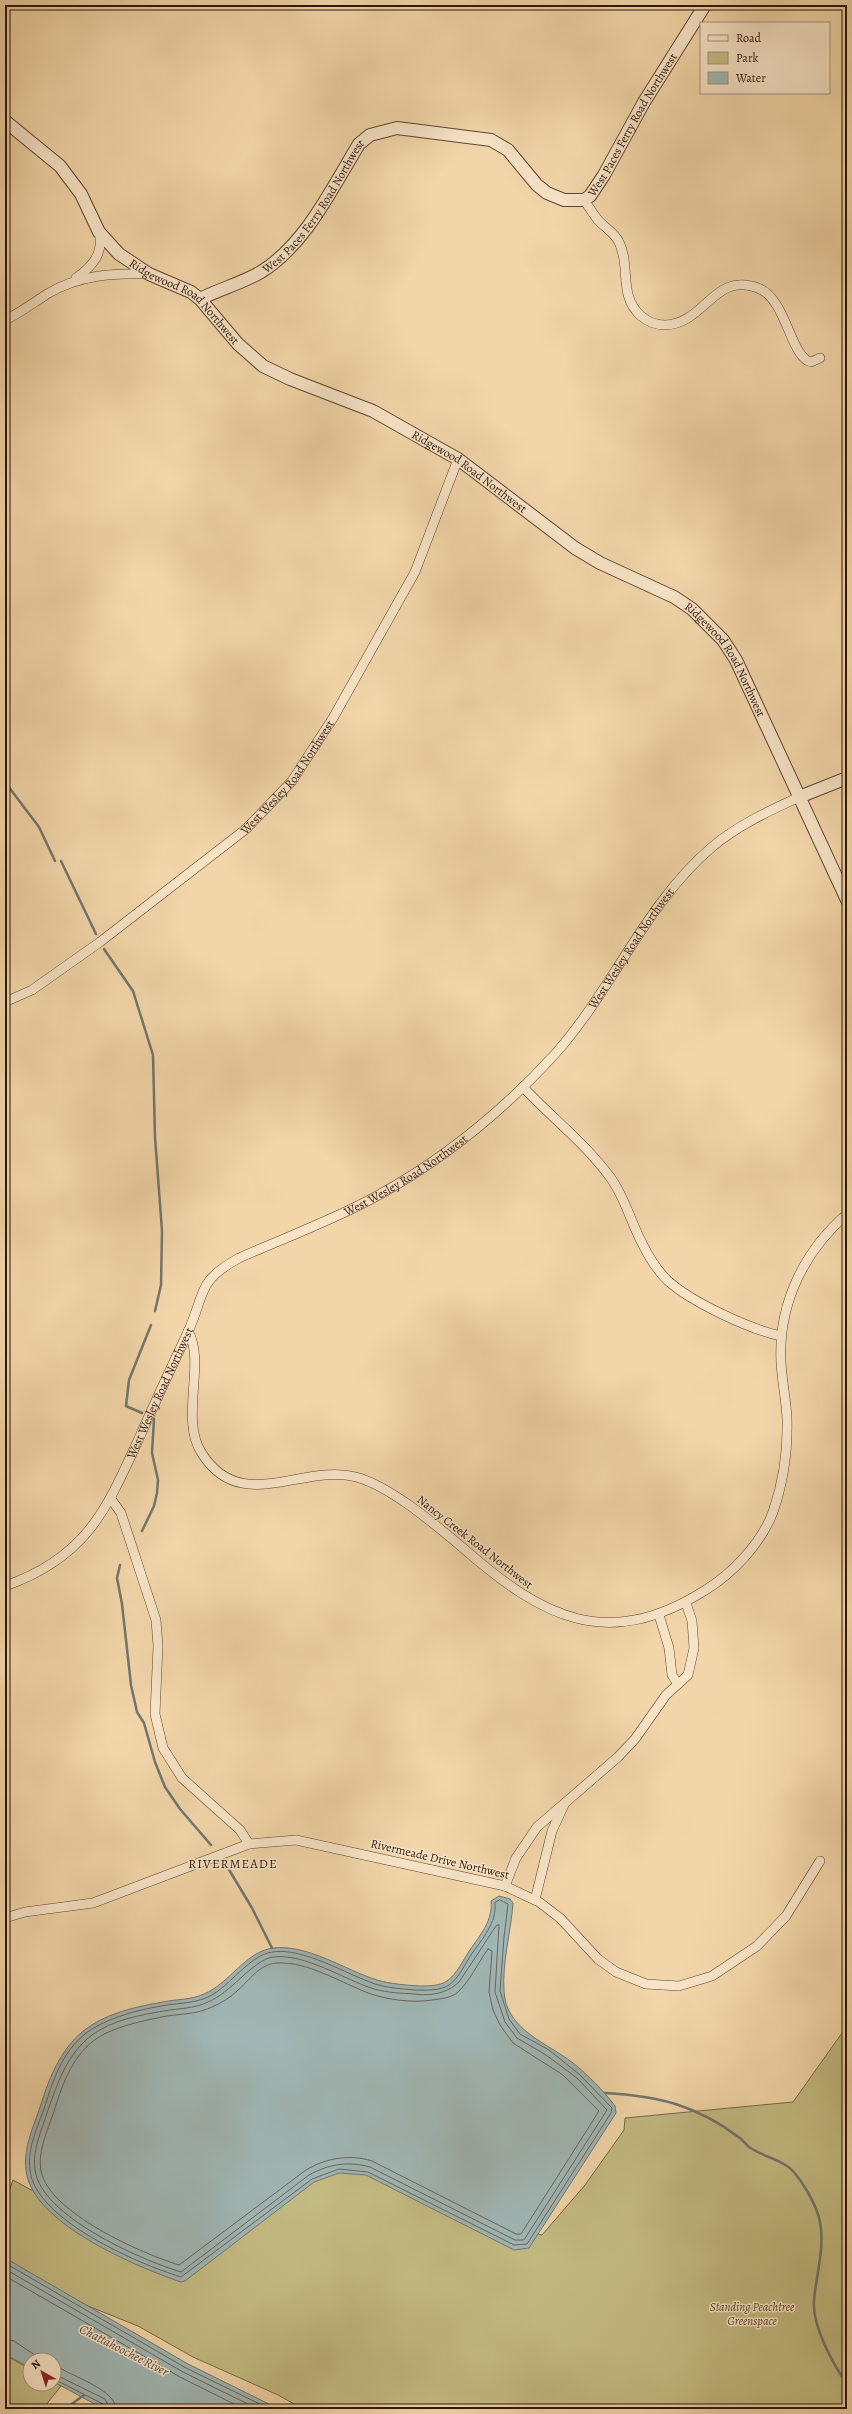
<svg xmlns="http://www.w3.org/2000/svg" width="852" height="2414" font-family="Alegreya,serif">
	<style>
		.green { fill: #c3bb82; stroke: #786846 }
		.water { fill: #a0b6b4; stroke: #727670 }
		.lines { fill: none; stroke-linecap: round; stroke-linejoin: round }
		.shore { stroke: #67665f; stroke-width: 1 }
		.stream { stroke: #727670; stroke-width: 2.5 }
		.minor-casing { stroke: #5f4532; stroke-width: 10 }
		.tertiary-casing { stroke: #5f4532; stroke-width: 14 }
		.minor { stroke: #f7e4c7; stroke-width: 9 }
		.tertiary { stroke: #f7e4c7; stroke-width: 12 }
		.labels { text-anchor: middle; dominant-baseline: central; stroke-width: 3; stroke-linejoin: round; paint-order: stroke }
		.street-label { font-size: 12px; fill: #2e150a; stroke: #f7e4c7 }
		.park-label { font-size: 12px; font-style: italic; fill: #5b472e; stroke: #f7e4c7 }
		.neighbourhood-label { font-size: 13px; letter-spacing: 1px; fill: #2e150a; stroke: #f7e4c7 }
		.water-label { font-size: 13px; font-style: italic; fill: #564d46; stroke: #f7e4c7 }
	</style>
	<rect width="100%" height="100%" fill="#f2d6a9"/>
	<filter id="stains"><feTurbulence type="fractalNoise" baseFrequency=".005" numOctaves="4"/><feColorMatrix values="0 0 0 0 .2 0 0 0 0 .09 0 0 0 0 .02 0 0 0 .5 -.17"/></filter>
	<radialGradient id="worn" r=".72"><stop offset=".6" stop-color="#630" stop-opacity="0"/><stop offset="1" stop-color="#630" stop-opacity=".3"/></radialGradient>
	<path class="green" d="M 847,2026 L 847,2409 L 303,2409 L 278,2395 L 193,2357 L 138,2326 L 68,2298 L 5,2264 L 5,2203 L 13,2180 L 156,2258 L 307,2182 L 355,2165 L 435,2208 L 542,2235 L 585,2185 L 624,2130 L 625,2118 L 793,2102 Z
		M 5,2355 L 30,2369 L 30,2384 L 54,2384 L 54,2382 L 61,2386 L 45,2406 L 52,2409 L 5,2409 Z"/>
	<path class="water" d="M 5,717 L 9,751 L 9,784 L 5,788 Z
		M 499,1896 L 510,1899 L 513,1903 C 511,1932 502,1962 504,1991 C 506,2030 546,2042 573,2063 C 588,2075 603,2090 615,2106 L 616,2113 L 529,2248 L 514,2250 L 366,2175 L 339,2173 L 314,2182 L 185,2281 L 181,2282 C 137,2267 31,2223 26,2170 C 23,2146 35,2124 42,2101 C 64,2032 93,2014 163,2002 C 177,1999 191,2000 204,1994 C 230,1983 245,1952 273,1948 C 308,1944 345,1970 377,1980 C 391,1984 405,1985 419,1986 C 428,1986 440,1986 447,1981 C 457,1974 463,1960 470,1950 C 480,1935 493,1921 491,1901 Z
		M 5,2258 L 188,2364 L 279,2409 L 104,2409 L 54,2382 L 54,2360 L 30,2360 L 30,2368 L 5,2354 Z"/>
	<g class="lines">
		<path class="shore" d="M 500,1900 L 508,1904 L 504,1937 L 500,1991 L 509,2019 L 520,2034 L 549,2050 L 580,2075 L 612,2108 L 611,2113 L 527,2244 L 514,2245 L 368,2172 L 339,2169 L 312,2179 L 181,2277 C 139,2264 35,2220 30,2170 C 27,2147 38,2127 45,2106 C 54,2077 64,2047 92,2029 C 113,2016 142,2009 167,2005 C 181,2003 195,2003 208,1997 C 231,1986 248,1956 272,1952 C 303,1947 346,1974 375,1984 C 388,1988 402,1989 416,1990 C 426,1990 440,1991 449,1985 C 459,1978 465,1964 471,1955 C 482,1939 497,1923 495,1903 Z
			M 499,1925 L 495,1992 L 505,2022 L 517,2038 L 546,2055 L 577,2078 L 607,2110 L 524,2240 L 515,2240 L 370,2167 C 348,2161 329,2164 309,2175 L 181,2272 C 141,2260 41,2216 35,2170 C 32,2149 42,2130 48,2110 C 58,2082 67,2054 92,2035 C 112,2020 140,2015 164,2011 C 179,2008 194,2009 208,2002 C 232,1992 253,1960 273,1957 C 305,1953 345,1980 374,1989 C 388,1993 401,1993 414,1994 C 431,1996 446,1994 459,1982 L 496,1926 Z
			M 488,1949 L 492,1951 L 489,1992 L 493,2010 L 500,2025 L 513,2043 L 563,2075 L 599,2111 L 521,2234 L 516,2234 L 372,2161 C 350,2154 326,2158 306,2170 L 179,2265 C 143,2254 49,2213 41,2171 C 37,2149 50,2126 56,2105 C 65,2077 76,2049 104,2034 C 123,2025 146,2020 167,2016 C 182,2014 197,2014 212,2007 C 221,2003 230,1998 237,1991 C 250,1980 259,1964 277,1963 C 308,1961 343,1984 371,1994 C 389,2000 413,2003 432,2000 C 440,1999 450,1998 457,1993 C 470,1981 478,1963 488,1949 Z
			M 5,2263 L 186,2368 L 270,2409
			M 5,2269 L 183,2372 L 258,2409
			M 5,2276 L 180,2377 L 244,2409
			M 5,2339 L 14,2341 L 42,2360
			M 54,2368 L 62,2369 C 77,2378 116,2391 116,2409
			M 54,2374 L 105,2399 L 110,2409
			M 54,2379 L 103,2404 L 105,2409"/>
		<path class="stream" d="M 8,786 L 39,827 L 55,861
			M 61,861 L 96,934
			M 104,949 L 133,991 L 153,1055 L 155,1137 L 162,1231 L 161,1285 L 155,1311
			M 142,1413 L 126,1406 L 129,1380 L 151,1325
			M 142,1531 L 154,1506 L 157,1493 L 158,1480 L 152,1453 L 154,1419
			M 120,1565 L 117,1578 L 122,1604 L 131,1685 L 137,1712 L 144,1723 L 155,1762 L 165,1787 L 180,1809 L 211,1845
			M 225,1863 L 252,1908 L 272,1948
			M 605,2093 C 659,2096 696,2105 740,2138 C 743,2141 746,2144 749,2147 C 759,2154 773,2158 784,2164 C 799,2172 817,2206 820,2222 C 825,2248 816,2275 814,2301 C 812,2326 833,2364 847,2384
			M 65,2409 L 84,2395"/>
		<defs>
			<g id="minor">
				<path d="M 584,200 C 589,207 593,214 598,220 C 605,228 614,232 619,242 C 631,266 618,296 641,316 C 648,322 656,325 665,325 C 705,324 714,271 758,288 C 787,299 790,357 811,362 L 820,358"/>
				<path d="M 76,278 C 93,266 104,253 99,232"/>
				<path d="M 5,320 C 20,313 33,303 47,294 C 79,275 112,273 149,274"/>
				<path id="s1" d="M 5,1002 L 32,990 L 100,942 L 246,829 L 292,781 L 333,718 L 415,572 L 458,459"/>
				<path d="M 523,1087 C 552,1118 584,1142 610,1177 C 625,1197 631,1223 643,1245 C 649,1257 657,1270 667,1280 C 691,1302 749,1329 781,1336"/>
				<path d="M 188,1331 C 206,1362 180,1418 201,1452 C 240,1516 301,1463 356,1477 C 390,1486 436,1525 463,1548 C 542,1617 606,1652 704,1591 C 732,1574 761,1544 773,1512 C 783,1483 788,1449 787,1418 C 786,1399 782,1381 781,1362 C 778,1304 804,1251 847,1214"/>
				<path d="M 111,1499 L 121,1513 L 156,1620 L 158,1646 L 155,1714 L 163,1748 L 182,1778 L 240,1830 L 249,1844"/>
				<path id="s2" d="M 5,1586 C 88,1557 107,1508 141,1434 C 156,1400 172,1366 188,1332 C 206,1292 196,1282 239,1258 C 284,1238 331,1221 375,1197 C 443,1160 503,1111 555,1054 C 613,989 646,903 712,847 C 738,825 769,811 799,797"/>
				<path d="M 659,1615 L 669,1648 L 672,1675 L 678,1684"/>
				<path d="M 505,1886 L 516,1858 L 537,1827 L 618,1757 L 635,1739 L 666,1695 L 688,1675 L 694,1648 L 692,1621 L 686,1603"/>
				<path d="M 535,1900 L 552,1831 L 564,1805"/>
				<path d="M 5,1918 L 25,1912 L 93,1903 L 249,1844 L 296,1840 L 505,1886 L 539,1902 L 560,1918 L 598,1959 L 616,1972 L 646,1984 L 679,1986 L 712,1976 L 757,1946 L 786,1916 L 820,1861"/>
			</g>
			<g id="tertiary">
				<path id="s3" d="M 5,121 L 60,166 L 81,194 L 99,232 L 119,254 L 149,274 L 191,292 L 200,299 L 238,344 L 263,366 L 290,379 L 373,411 L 458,459 L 575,548 L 600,563 L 674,597 L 692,609 L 723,640 L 736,660 L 847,900"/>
				<path id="s4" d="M 200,299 C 220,289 242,283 261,272 C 306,244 332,188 359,144 L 370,135 L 397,128 L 491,140 L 508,150 L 537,185 L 547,193 L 564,200 L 584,200 L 590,196 L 604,175 L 644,102 L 705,5"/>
				<path d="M 799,797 L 847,778"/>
			</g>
		</defs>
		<use href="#minor" class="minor-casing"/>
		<use href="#tertiary" class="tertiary-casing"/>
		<use href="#minor" class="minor"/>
		<use href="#tertiary" class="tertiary"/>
	</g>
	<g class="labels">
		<g class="street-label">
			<text stroke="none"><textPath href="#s4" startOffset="573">West Paces Ferry Road Northwest</textPath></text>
			<text stroke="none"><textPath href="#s4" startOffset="152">West Paces Ferry Road Northwest</textPath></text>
			<text stroke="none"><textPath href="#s3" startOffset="260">Ridgewood Road Northwest</textPath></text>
			<text stroke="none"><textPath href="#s3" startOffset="596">Ridgewood Road Northwest</textPath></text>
			<text stroke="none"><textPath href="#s3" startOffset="920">Ridgewood Road Northwest</textPath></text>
			<text stroke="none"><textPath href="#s1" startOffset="364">West Wesley Road Northwest</textPath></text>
			<text stroke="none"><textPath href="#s2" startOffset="928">West Wesley Road Northwest</textPath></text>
			<text stroke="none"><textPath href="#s2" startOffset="604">West Wesley Road Northwest</textPath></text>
			<text stroke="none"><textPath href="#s2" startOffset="257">West Wesley Road Northwest</textPath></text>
			<text transform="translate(475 1542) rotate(38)">Nancy Creek Road Northwest</text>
			<text transform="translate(440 1859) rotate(13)">Rivermeade Drive Northwest</text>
		</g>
		<g class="park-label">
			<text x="752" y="2307">Standing Peachtree<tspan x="752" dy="14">Greenspace</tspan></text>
		</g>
		<g class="neighbourhood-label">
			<text x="233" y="1863">RIVERMEADE</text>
		</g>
		<g class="water-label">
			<text transform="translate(124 2350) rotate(27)">Chattahoochee River</text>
		</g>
	</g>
	<rect width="852" height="2414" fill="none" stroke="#f2d6a9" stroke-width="20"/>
	<rect x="6" y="6" width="840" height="2402" fill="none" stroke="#2e150a" stroke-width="2"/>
	<rect x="10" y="10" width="832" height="2394" fill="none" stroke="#2e150a"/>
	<rect x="700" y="22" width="130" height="72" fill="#f7e4c7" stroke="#a7917b"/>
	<rect x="708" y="35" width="20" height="6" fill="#f7e4c7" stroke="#a7917b"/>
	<text x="736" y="42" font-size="12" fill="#2e150a">Road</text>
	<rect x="708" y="52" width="20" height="12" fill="#c3bb82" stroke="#a7917b"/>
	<text x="736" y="62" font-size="12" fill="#2e150a">Park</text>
	<rect x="708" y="72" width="20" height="12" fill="#a0b6b4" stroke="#a7917b"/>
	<text x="736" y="82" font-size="12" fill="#2e150a">Water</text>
	<g transform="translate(42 2372) rotate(321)"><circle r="19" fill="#f7e4c7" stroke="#a7917b"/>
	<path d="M0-3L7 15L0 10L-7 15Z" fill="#8f2418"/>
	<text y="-6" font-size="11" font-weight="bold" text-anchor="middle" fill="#2e150a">N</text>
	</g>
	<rect width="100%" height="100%" filter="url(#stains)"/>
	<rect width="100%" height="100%" fill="url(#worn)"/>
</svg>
